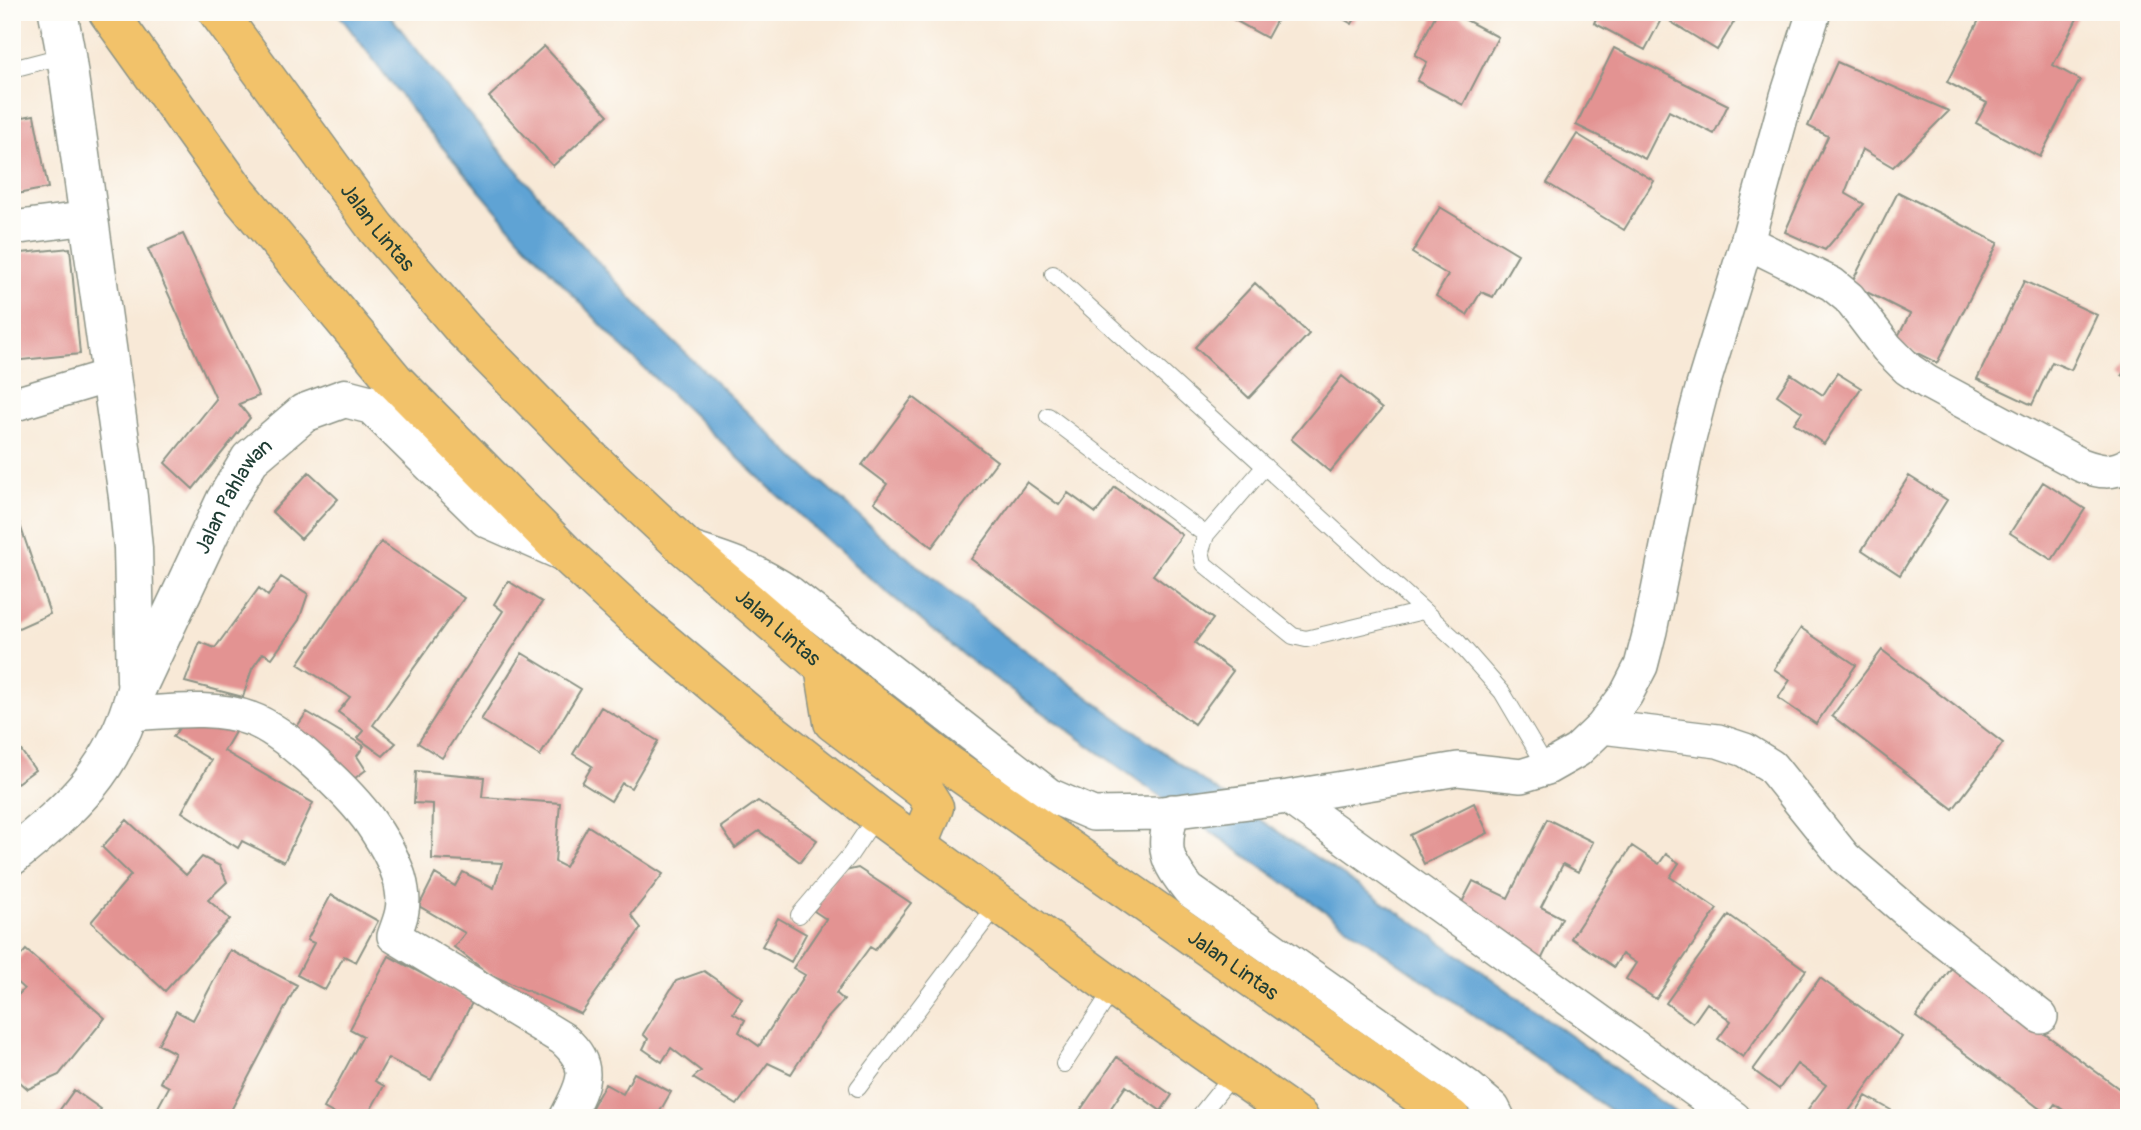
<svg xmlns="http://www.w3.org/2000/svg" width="2141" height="1130" font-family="Pangolin,sans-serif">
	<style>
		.water { fill: #5fa3d4; stroke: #3f7084; stroke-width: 2 }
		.building { fill: #e39392 }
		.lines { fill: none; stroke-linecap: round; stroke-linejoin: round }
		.service-casing { stroke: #8c9386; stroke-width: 18 }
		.minor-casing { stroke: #8c9386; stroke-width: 36 }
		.tertiary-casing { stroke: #8c9386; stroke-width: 41 }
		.trunk-casing { stroke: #8c9386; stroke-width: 41 }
		.service { stroke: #fff; stroke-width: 16 }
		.minor { stroke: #fff; stroke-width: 33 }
		.tertiary { stroke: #fff; stroke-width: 38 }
		.trunk { stroke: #f2c26a; stroke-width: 38 }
		.labels { text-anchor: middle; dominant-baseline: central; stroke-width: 6; stroke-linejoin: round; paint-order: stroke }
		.street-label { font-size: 21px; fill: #1f3d34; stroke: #fdfcf7 }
	</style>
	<rect width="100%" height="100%" fill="#fdfcf7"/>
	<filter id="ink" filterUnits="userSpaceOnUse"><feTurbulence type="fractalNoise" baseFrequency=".0143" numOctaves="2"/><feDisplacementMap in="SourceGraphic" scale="14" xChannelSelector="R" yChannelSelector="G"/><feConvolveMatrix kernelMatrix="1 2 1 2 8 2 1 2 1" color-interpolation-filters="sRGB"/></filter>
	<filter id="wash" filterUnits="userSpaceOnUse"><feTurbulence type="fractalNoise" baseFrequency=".00686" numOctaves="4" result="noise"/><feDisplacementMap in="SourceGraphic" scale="28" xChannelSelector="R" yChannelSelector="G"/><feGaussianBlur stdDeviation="1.57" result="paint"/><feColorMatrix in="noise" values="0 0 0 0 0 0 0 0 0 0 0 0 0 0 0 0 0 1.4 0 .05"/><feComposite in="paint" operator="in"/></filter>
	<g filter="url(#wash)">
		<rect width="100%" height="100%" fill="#f8e9d7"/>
		<path class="water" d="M 337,12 L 387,12 L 452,94 L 554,214 L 654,323 L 797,460 L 886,540 L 990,625 L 1214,789 L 1422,928 L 1683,1118 L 1621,1118 L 1157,794 L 964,656 L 864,573 L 773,491 L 624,349 L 519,237 L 421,122 Z"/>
		<g id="blocks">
			<path class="building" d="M 1220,12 L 1281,12 L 1267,38 Z
				M 1331,12 L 1359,12 L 1352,24 Z
				M 1437,12 L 1451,12 L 1498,37 L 1463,105 L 1417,81 L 1427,62 L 1415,55 Z
				M 1599,12 L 1665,12 L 1645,50 L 1594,23 Z
				M 1677,12 L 1740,12 L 1717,50 L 1671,22 Z
				M 1964,12 L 2073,12 L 2079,15 L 2053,65 L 2080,80 L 2040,157 L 1976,123 L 1987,103 L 1947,82 L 1979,20 Z
				M 544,46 L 608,115 L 553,166 L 489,97 Z
				M 1614,48 L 1728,105 L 1714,134 L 1669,111 L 1645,159 L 1576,125 Z
				M 1837,62 L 1949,111 L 1893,167 L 1862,149 L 1845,193 L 1864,204 L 1825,250 L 1785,232 L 1828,136 L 1808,126 Z
				M 34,115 L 48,188 L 12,195 L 12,119 Z
				M 1577,134 L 1654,181 L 1624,230 L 1547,183 Z
				M 1898,192 L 1998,243 L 1937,363 L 1895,342 L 1910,314 L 1851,284 Z
				M 1440,207 L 1518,254 L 1493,297 L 1481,292 L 1467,315 L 1436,296 L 1448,275 L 1412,253 Z
				M 183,234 L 259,396 L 239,404 L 250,418 L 193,489 L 165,463 L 216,399 L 148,249 Z
				M 70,248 L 80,354 L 12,361 L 12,254 Z
				M 2024,281 L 2097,315 L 2071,370 L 2052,362 L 2032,405 L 1977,379 Z
				M 1255,283 L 1309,334 L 1249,398 L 1195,347 Z
				M 2129,363 L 2129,379 L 2122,375 Z
				M 1837,373 L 1861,388 L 1824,444 L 1794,423 L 1802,412 L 1777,395 L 1791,374 L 1823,395 Z
				M 1342,376 L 1382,409 L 1330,472 L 1291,439 Z
				M 913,397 L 997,461 L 932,547 L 874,502 L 887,484 L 862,465 Z
				M 309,472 L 338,499 L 301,539 L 272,512 Z
				M 1909,476 L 1947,500 L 1900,575 L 1862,550 Z
				M 1027,482 L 1059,505 L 1068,493 L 1096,513 L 1115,487 L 1182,535 L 1153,575 L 1213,619 L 1195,643 L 1233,671 L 1194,724 L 971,559 Z
				M 2043,482 L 2085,509 L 2052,560 L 2010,533 Z
				M 12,501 L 50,614 L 12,631 Z
				M 381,542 L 464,598 L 373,725 L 396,743 L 383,756 L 358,738 L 364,731 L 338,712 L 350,697 L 298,664 Z
				M 281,577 L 308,594 L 299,620 L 272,658 L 263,653 L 252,669 L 243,697 L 185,682 L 200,642 L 215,648 L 259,588 L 268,596 Z
				M 508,581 L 542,602 L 442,758 L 418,743 L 503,611 L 494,604 Z
				M 1801,628 L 1856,665 L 1816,724 L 1778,698 L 1790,680 L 1774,669 Z
				M 1882,650 L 2003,743 L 1953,809 L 1832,716 Z
				M 522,653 L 581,689 L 540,756 L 481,720 Z
				M 601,707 L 658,741 L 631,788 L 622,783 L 611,801 L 582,783 L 592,766 L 573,754 Z
				M 307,712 L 364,746 L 357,756 L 366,770 L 344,786 L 329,771 L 340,764 L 292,734 Z
				M 188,715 L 239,725 L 224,751 L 313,803 L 284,862 L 242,841 L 238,848 L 182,812 L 211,760 L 173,737 Z
				M 12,738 L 35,770 L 17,783 L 12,775 Z
				M 416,771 L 484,777 L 482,797 L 560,803 L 555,862 L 565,867 L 588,826 L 663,874 L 631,915 L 641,928 L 581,1014 L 489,974 L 454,947 L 465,933 L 419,906 L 435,874 L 455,886 L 463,872 L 494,888 L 502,863 L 432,859 L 433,804 L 414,803 Z
				M 758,801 L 817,840 L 800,862 L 759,831 L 735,848 L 721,827 Z
				M 1474,803 L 1488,833 L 1424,864 L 1410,835 Z
				M 1547,819 L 1593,842 L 1578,872 L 1563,864 L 1541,907 L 1562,918 L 1541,960 L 1459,908 L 1473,881 L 1508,898 Z
				M 127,820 L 186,875 L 202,857 L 220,866 L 227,882 L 208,900 L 230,919 L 165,991 L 91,922 L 131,875 L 102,847 Z
				M 1632,846 L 1659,864 L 1666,854 L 1679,863 L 1670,877 L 1717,909 L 1656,999 L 1626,979 L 1636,963 L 1622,954 L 1614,967 L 1571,938 Z
				M 858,868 L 911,903 L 875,950 L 870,947 L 836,993 L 844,1000 L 825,1021 L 791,1074 L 768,1063 L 737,1105 L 693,1078 L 701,1071 L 671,1048 L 662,1062 L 643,1049 L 648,1039 L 643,1034 L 676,981 L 704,971 L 742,998 L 733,1013 L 745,1020 L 739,1032 L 759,1046 L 805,975 L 793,968 L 826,919 L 814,911 L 837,873 Z
				M 331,895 L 378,921 L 356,962 L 344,956 L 325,990 L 297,975 L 314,943 L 307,940 Z
				M 1729,915 L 1806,970 L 1743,1057 L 1718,1039 L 1731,1021 L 1707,1003 L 1693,1023 L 1666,1003 Z
				M 778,918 L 806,934 L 791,962 L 762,946 Z
				M 26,950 L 105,1018 L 59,1075 L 28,1089 L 12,1075 L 12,1001 L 24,989 L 12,978 L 12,965 Z
				M 230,950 L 297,985 L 227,1118 L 169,1118 L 170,1116 L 157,1109 L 169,1087 L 160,1082 L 175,1053 L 158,1044 L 176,1011 L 193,1020 Z
				M 389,956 L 473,1001 L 431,1080 L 388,1058 L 375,1081 L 384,1086 L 366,1118 L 342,1118 L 324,1108 L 363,1036 L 350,1029 Z
				M 1953,966 L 2129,1096 L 2129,1118 L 2074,1118 L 2055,1104 L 2047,1114 L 1916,1017 Z
				M 1820,978 L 1902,1037 L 1844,1118 L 1820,1118 L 1808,1109 L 1826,1085 L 1797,1064 L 1779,1089 L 1753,1070 Z
				M 1117,1057 L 1172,1095 L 1161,1111 L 1126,1086 L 1104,1118 L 1075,1118 Z
				M 634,1073 L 671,1092 L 659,1113 L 668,1118 L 586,1118 L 605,1084 L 623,1094 Z
				M 74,1090 L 101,1109 L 97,1115 L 101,1118 L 54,1118 Z
				M 1866,1096 L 1905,1118 L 1854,1116 Z"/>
		</g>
	</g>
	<g filter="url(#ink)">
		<use href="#blocks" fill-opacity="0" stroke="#8c9386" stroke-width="2"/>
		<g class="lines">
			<defs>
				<path id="service" d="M 12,69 L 66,55
					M 1053,274 L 1458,642 L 1502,692 L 1547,768
					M 1048,416 L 1206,535
					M 1265,466 L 1206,535 L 1201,551 L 1204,564 L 1293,636 L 1306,639 L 1423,611
					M 799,915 L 850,855 L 877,815
					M 1064,1064 L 1114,988
					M 858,1088 L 998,904
					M 1198,1118 L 1235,1072"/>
				<path id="minor" d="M 12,228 L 89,218
					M 1747,242 L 1832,284 L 1849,298 L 1887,348 L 1908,369 L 1927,382 L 2081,465 C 2100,472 2112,474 2129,464
					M 12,405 L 112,375
					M 688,548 C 728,560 754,569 790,593 L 1049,795 L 1093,814 L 1161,813 L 1288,797 L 1458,769 L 1521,776 L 1547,768 L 1577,751 L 1602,727 L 1626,695 L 1641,666 L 1650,631 L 1687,447 L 1702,389 L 1747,242 L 1787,96 L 1814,12
					M 130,714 C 169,712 213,705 251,719 C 284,730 351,794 371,823 C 384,842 399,867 402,890 C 405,908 400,920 394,936 L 563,1039 C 595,1067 583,1085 566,1118
					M 1602,727 L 1718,741 L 1745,750 L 1771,766 L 1845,858 L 1915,918 L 2041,1017
					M 1288,797 L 1734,1118
					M 1172,811 C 1162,850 1165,859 1189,890 L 1467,1086 L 1493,1108 L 1498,1118"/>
				<g id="tertiary">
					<path d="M 58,12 L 66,55 L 128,497 L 133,548 L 136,681"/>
					<path id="s1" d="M 12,856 C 74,806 115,769 136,690 L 225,501 L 250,459 L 304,413 L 345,398 L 372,405 L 487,518 L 562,551"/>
				</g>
				<g id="trunk">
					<path d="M 108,12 L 237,192 L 394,380 L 564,552 L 640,622 L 761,724 L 877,815 L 1114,988 L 1299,1118"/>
					<path id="s2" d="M 218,12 L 376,228 L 464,330 L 592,460 L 685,547 L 824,667 L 946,763 L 1451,1118"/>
					<path d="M 824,667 L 833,722 L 924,791 L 934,807 L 918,846"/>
				</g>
			</defs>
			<use href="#service" class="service-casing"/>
			<use href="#minor" class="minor-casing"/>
			<use href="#tertiary" class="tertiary-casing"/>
			<use href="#trunk" class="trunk-casing"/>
			<use href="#service" class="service"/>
			<use href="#minor" class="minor"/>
			<use href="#tertiary" class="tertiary"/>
			<use href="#trunk" class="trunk"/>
		</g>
	</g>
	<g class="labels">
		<g class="street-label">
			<text stroke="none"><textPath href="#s2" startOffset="268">Jalan Lintas</textPath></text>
			<text stroke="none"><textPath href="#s1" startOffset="429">Jalan Pahlawan</textPath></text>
			<text stroke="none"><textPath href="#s2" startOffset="835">Jalan Lintas</textPath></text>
			<text stroke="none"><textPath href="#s2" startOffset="1402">Jalan Lintas</textPath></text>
		</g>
	</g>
	<rect width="2141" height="1130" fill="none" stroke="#fdfcf7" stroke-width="42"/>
</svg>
